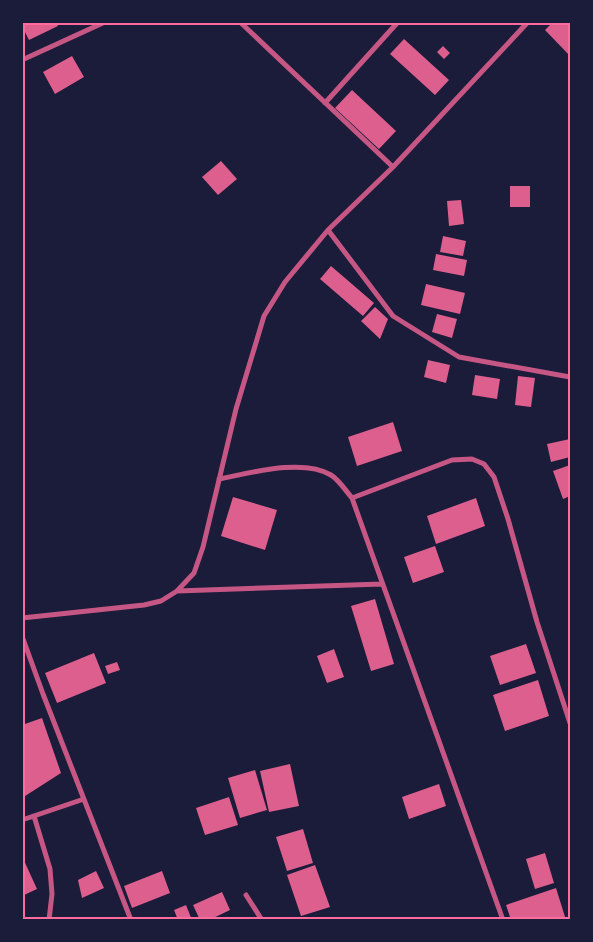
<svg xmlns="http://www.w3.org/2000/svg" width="593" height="942" font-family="'Sofia Sans Condensed',sans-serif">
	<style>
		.building { fill: #dd5f8e }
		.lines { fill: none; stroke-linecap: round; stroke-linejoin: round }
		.minor { stroke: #c65784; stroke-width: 5 }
		.neatline { fill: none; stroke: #ff6b9d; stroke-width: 2 }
	</style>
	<rect width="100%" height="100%" fill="#1b1b3a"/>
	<path class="building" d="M 22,22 L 56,22 L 58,26 L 29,40 L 22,26 Z
		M 553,22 L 570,24 L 570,56 L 545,30 Z
		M 404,39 L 449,80 L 435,95 L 390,54 Z
		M 443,46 L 450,53 L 444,59 L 437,52 Z
		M 72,56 L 84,77 L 55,94 L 43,72 Z
		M 352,90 L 396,131 L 379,149 L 335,108 Z
		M 221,161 L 237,179 L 218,195 L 202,177 Z
		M 510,186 L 530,186 L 530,207 L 510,207 Z
		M 461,200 L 464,224 L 449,226 L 447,201 Z
		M 443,236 L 466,241 L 463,256 L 440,252 Z
		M 436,254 L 467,260 L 464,276 L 433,270 Z
		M 331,266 L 374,303 L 363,316 L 320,279 Z
		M 426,284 L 465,293 L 460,314 L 421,305 Z
		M 375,307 L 388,319 L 380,339 L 361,321 Z
		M 437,314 L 457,319 L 452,338 L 432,332 Z
		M 428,360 L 450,365 L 446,383 L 424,377 Z
		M 475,375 L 500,379 L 497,399 L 472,395 Z
		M 518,376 L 535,378 L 531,407 L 515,405 Z
		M 393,422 L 402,451 L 357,466 L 348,437 Z
		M 570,439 L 570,457 L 551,462 L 547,444 Z
		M 570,465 L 570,496 L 563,499 L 553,471 Z
		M 233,497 L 277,510 L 265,550 L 221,536 Z
		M 476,498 L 485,526 L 436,544 L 427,516 Z
		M 435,546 L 444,572 L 413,583 L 404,557 Z
		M 375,599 L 394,664 L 371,671 L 351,606 Z
		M 526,644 L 536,673 L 500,685 L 490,656 Z
		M 334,649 L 344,677 L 327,683 L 317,656 Z
		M 94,653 L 106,683 L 57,703 L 45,673 Z
		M 117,662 L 120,670 L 108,674 L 105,666 Z
		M 538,680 L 549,716 L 505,731 L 493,695 Z
		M 42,718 L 61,773 L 22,798 L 22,725 Z
		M 290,764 L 299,806 L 269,812 L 260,771 Z
		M 255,770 L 267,810 L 240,818 L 228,778 Z
		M 439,784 L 446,806 L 409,819 L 402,797 Z
		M 229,797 L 238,825 L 205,835 L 196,808 Z
		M 303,829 L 313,863 L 287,871 L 276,837 Z
		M 545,853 L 554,883 L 535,889 L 526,859 Z
		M 22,856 L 37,889 L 22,896 Z
		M 315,865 L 330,907 L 301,916 L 287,875 Z
		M 96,871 L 104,888 L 82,898 L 78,880 Z
		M 162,871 L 170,893 L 132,908 L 124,886 Z
		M 556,888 L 566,920 L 511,920 L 506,905 Z
		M 222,892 L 230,910 L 209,920 L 200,920 L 193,905 Z
		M 186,905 L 192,920 L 178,920 L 174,910 Z"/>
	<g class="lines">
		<path class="minor" d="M 240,22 L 393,167
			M 22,60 L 105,22
			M 325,103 L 398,22
			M 328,230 L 393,316 L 459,357 L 570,377
			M 219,479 C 250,473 303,458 331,475 C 339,480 346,491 352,498 L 503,920
			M 352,498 L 452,460 L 472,459 L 484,464 L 494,477 L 508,519 L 537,622 L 570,723
			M 177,591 L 382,584
			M 22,618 L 144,605 L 161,601 L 177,591 L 194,573 L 203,547 L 236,409 L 264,316 L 285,282 L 328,230 L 393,167 L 528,22
			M 22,636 L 43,694 L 131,920
			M 34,816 L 50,869 L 52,894 L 49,920
			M 22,820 L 84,799
			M 246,895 L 262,920"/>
	</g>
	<rect width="593" height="942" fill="none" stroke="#1b1b3a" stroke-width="48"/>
	<rect x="24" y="24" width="545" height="894" class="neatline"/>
</svg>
